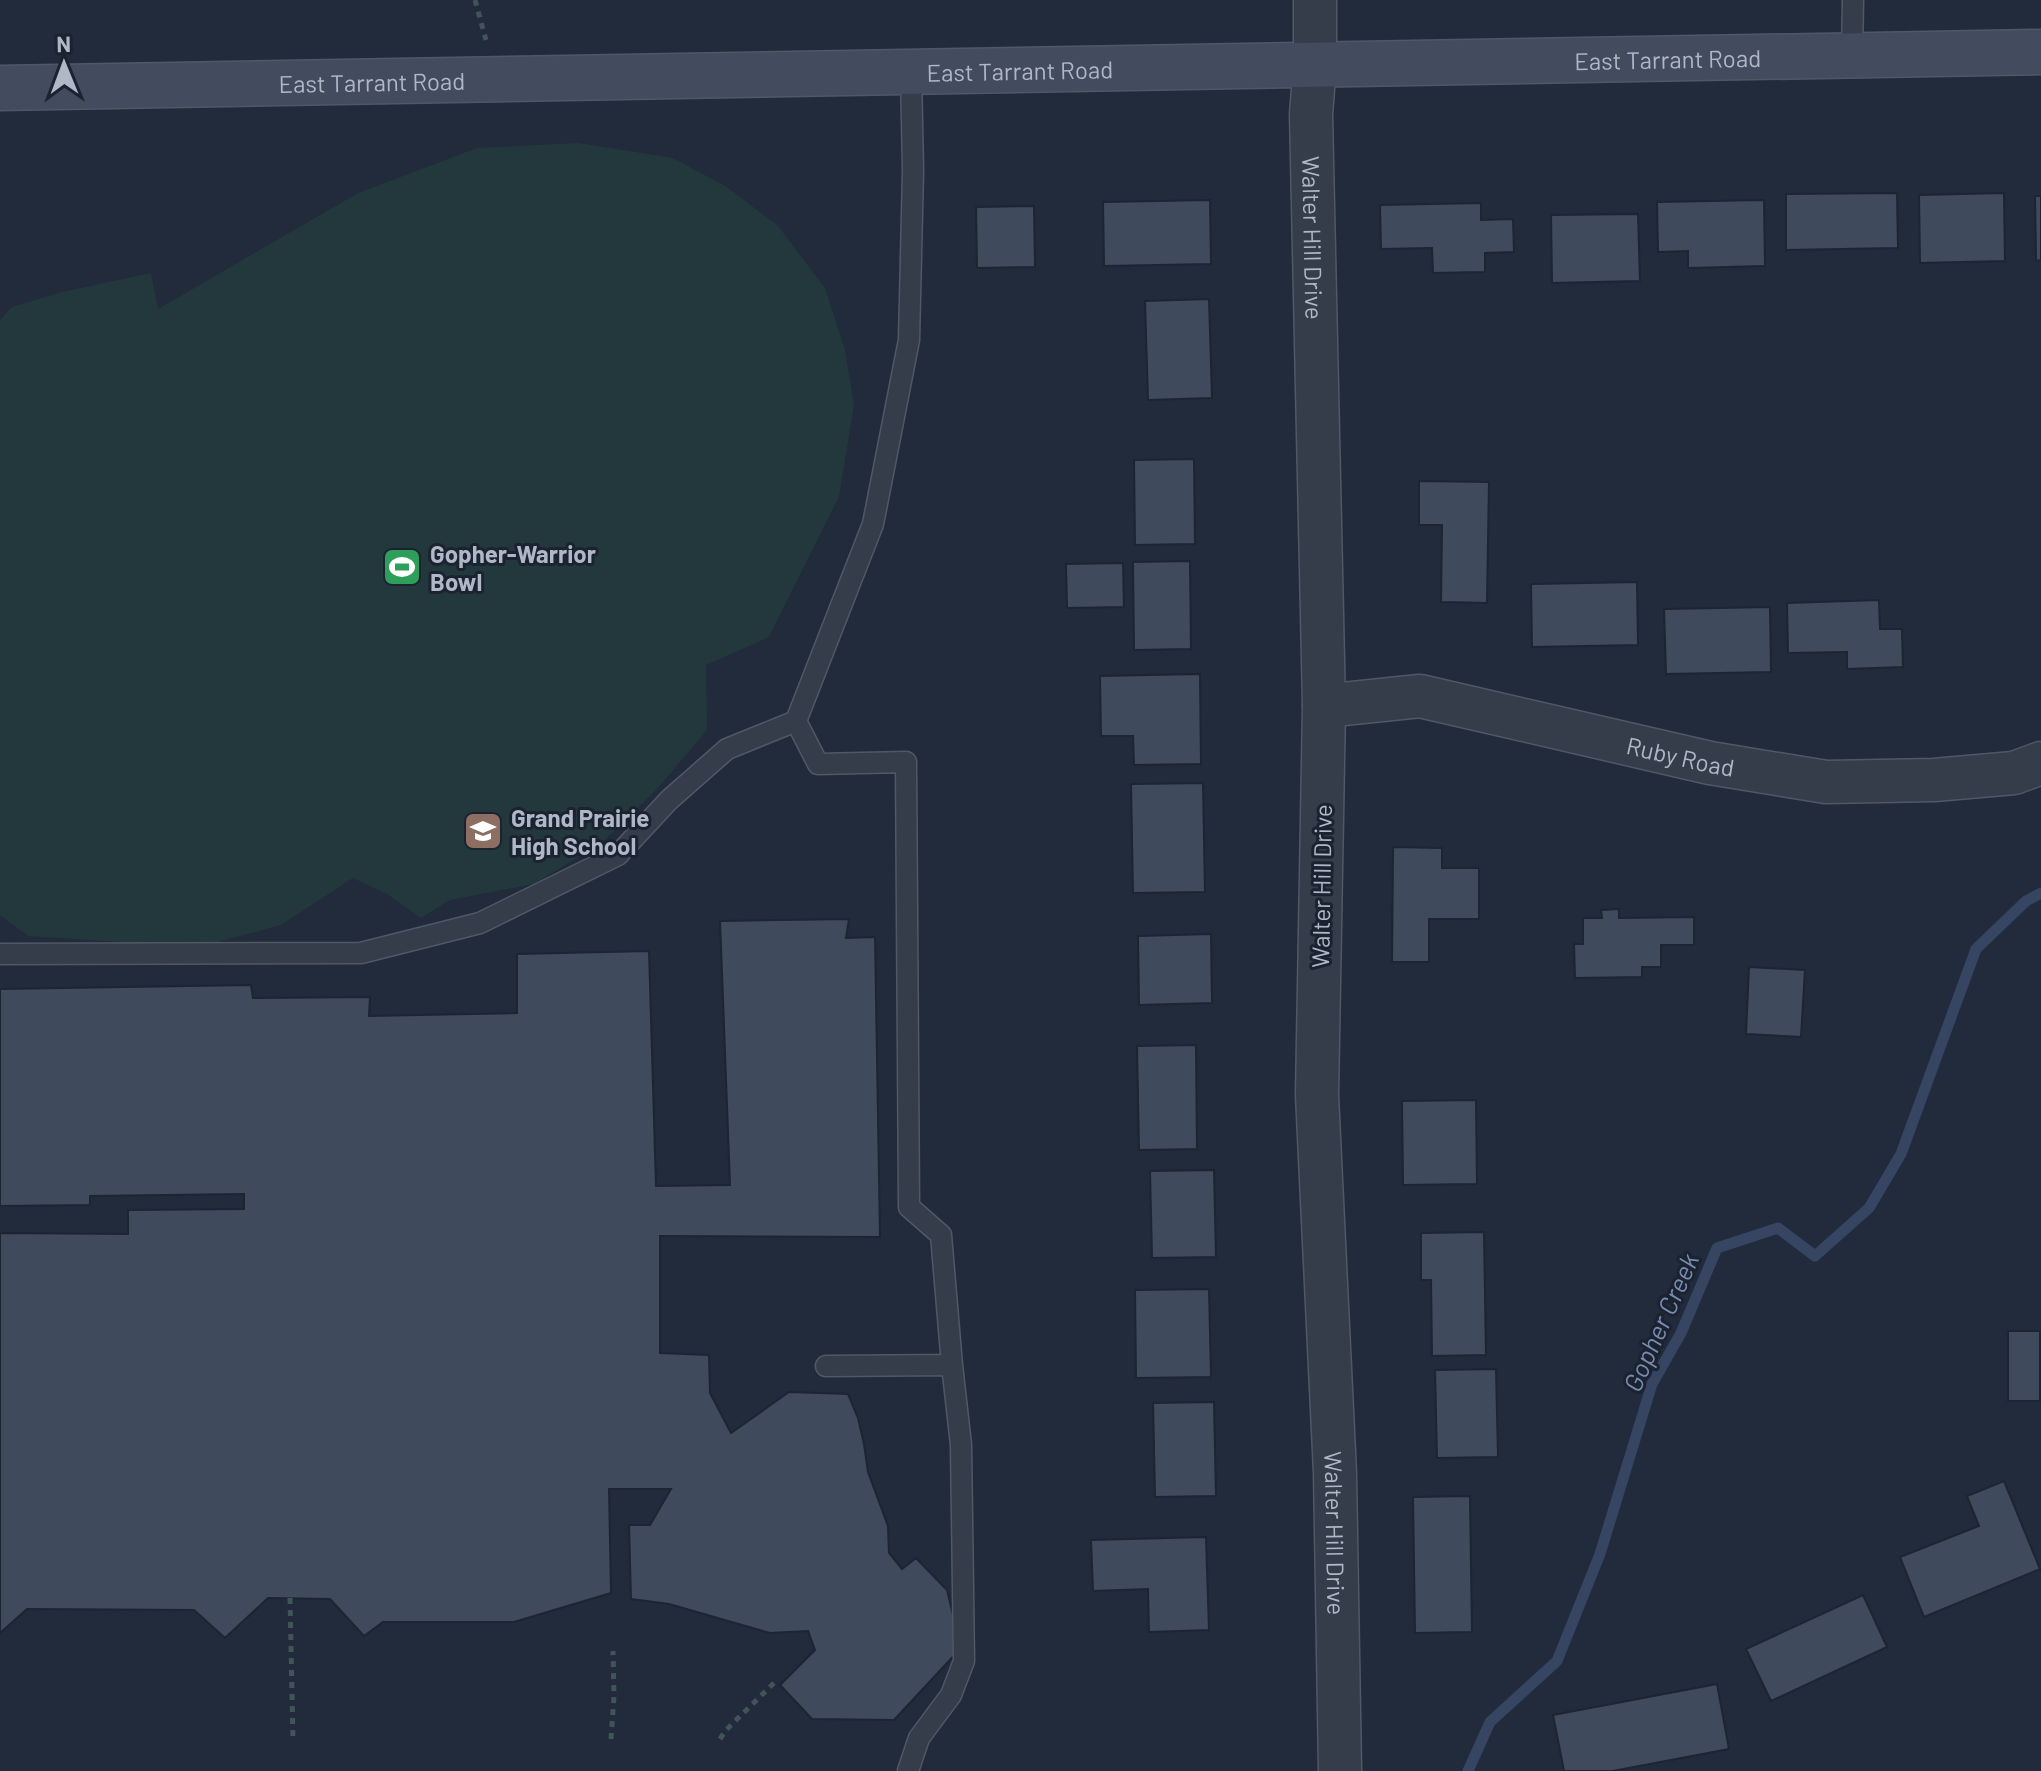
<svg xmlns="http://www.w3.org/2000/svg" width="2041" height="1771" font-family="Barlow,sans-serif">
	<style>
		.green { fill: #23383c }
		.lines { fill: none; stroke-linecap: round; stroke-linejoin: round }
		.stream { stroke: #354562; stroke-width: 11 }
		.building { fill: #404a5d; stroke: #1d2432; stroke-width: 2 }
		.lane-casing { stroke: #505866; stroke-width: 23 }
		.street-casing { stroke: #505866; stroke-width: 45 }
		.secondary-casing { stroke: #505866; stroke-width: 47 }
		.path { stroke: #415559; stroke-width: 5; stroke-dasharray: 6 6; stroke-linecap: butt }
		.lane { stroke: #353d4b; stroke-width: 20 }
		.street { stroke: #353d4b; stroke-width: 42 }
		.secondary { stroke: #434c5e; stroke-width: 44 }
		.labels { text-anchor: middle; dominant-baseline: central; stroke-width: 6; stroke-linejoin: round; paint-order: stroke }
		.street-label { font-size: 24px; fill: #b0b8c7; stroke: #1b2230 }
		.poi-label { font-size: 24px; font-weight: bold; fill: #b0b8c7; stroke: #1b2230; text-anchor: start }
		.water-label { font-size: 26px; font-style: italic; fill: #778cb0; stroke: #1b2230 }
	</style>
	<rect width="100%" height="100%" fill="#212b3b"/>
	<path class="green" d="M 579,143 L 673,158 L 727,187 L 778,226 L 825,288 L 845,350 L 854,405 L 839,497 L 769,637 L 706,665 L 707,730 L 658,788 L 603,842 L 534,884 L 450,900 L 421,918 L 387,894 L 353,878 L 281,925 L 214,943 L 151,944 L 28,936 L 0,915 L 0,320 L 12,307 L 62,292 L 151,273 L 158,309 L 358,193 L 477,148 Z"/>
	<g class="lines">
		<path class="stream" d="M 1468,1771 L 1490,1722 L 1557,1661 L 1600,1554 L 1652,1384 L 1681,1333 L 1717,1248 L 1778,1228 L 1815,1256 L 1869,1208 L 1901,1154 L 1976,949 L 2026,901 L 2041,893"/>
	</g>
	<path class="building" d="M 1897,193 L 1898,248 L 1786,250 L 1786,194 Z
		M 2004,193 L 2005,261 L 1920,263 L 1919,195 Z
		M 2035,196 L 2041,196 L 2041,260 L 2036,261 Z
		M 1210,200 L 1211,264 L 1104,266 L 1103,202 Z
		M 1764,200 L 1765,266 L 1688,268 L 1688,251 L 1658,252 L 1657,202 Z
		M 1481,203 L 1481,220 L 1513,219 L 1514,252 L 1485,253 L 1485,272 L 1433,273 L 1432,248 L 1381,249 L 1380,205 Z
		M 1034,206 L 1035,267 L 977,268 L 976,207 Z
		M 1638,214 L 1640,281 L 1552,283 L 1551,215 Z
		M 1209,299 L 1212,398 L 1148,400 L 1145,301 Z
		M 1194,459 L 1195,544 L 1135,545 L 1134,460 Z
		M 1419,481 L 1489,482 L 1487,603 L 1441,602 L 1442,525 L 1419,525 Z
		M 1190,561 L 1191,649 L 1134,650 L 1133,562 Z
		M 1123,563 L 1124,607 L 1067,608 L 1066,564 Z
		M 1637,582 L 1638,645 L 1532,647 L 1531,584 Z
		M 1879,600 L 1880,629 L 1902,629 L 1903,667 L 1847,669 L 1847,652 L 1788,653 L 1787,603 Z
		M 1770,607 L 1771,672 L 1666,674 L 1664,609 Z
		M 1200,674 L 1201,764 L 1134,765 L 1133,736 L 1101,736 L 1100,676 Z
		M 1203,783 L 1205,892 L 1133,893 L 1131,784 Z
		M 1393,847 L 1442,848 L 1442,868 L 1479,868 L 1479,919 L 1429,919 L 1429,962 L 1392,962 Z
		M 1619,909 L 1619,918 L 1694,917 L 1694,945 L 1661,945 L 1661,967 L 1642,967 L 1642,977 L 1575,978 L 1574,944 L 1583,944 L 1583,918 L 1602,918 L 1601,910 Z
		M 849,919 L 846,938 L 875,937 L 880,1237 L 660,1236 L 660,1353 L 709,1355 L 710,1393 L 731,1433 L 789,1392 L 848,1394 L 858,1418 L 864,1444 L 868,1472 L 888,1526 L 889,1553 L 902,1569 L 916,1558 L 947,1590 L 961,1648 L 894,1720 L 812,1719 L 780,1685 L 815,1650 L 808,1631 L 770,1633 L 669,1604 L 631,1599 L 629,1525 L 650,1525 L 671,1489 L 609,1489 L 611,1593 L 514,1622 L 383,1622 L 364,1636 L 330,1599 L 268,1598 L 225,1638 L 194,1610 L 27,1609 L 0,1633 L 0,1233 L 128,1234 L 128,1210 L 244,1209 L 244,1194 L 90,1196 L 90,1205 L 0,1206 L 0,989 L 251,985 L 253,998 L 370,997 L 369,1016 L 517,1013 L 517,954 L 649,951 L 656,1186 L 730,1185 L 720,921 Z
		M 1211,934 L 1212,1003 L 1139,1005 L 1138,936 Z
		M 1749,967 L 1805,970 L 1801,1037 L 1746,1034 Z
		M 1196,1045 L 1197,1149 L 1139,1150 L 1137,1046 Z
		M 1476,1100 L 1477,1184 L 1403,1185 L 1402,1101 Z
		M 1214,1170 L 1216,1257 L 1152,1258 L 1150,1171 Z
		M 1484,1232 L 1486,1355 L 1432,1356 L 1431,1280 L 1421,1280 L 1421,1233 Z
		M 1209,1289 L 1211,1377 L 1136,1378 L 1135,1290 Z
		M 2008,1331 L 2040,1331 L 2040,1401 L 2008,1401 Z
		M 1496,1369 L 1498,1457 L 1437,1458 L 1435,1370 Z
		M 1214,1402 L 1216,1496 L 1155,1497 L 1153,1403 Z
		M 2004,1481 L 2040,1569 L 1924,1617 L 1900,1557 L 1979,1526 L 1967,1496 Z
		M 1470,1496 L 1472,1632 L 1415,1633 L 1413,1497 Z
		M 1206,1537 L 1209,1630 L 1149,1632 L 1148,1589 L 1093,1591 L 1091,1540 Z
		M 1863,1595 L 1887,1647 L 1771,1701 L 1746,1649 Z
		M 1717,1684 L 1729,1749 L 1613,1771 L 1564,1771 L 1553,1715 Z"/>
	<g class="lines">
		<defs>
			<path id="lane" d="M 1852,55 L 1853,0
				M 796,721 L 818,764 L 906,762 L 909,1207 L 941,1235 L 952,1365 L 961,1445 L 964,1661 L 951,1695 L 919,1738 L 908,1771
				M 0,954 L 361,953 L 480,923 L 618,855 L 669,800 L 727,749 L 796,721 L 873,524 L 909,340 L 913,171 L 911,72
				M 826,1366 L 952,1365"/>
			<g id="street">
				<path id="s1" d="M 1315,0 L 1315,64 L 1311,114 L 1324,706 L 1317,1095 L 1335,1473 L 1340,1771"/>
				<path id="s2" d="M 1324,706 L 1420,696 L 1710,763 L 1826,782 L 1934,780 L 2014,773 L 2041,763"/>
			</g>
			<g id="secondary">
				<path id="s3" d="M 0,88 L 2041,52"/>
			</g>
		</defs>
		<use href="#lane" class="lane-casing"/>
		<use href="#street" class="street-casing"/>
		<use href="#secondary" class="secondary-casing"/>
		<path class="path" d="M 475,0 L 486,40
			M 290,1598 L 293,1741
			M 611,1739 L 614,1696 L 613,1651
			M 720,1739 L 726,1730 L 777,1680"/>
		<use href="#lane" class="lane"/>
		<use href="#street" class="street"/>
		<use href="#secondary" class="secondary"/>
	</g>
	<defs>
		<symbol id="stadium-square" viewBox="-11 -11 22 22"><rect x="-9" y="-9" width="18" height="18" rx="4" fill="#2e9e5b" stroke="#1b2230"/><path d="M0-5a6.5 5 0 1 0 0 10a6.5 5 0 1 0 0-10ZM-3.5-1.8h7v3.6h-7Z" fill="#fff"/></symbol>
		<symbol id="school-square" viewBox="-11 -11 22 22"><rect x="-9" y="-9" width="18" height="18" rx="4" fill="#8d6e63" stroke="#1b2230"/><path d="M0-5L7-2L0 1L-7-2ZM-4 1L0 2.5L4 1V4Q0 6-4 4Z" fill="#fff"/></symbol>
	</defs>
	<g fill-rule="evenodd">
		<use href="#stadium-square" x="380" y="545" width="44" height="44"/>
		<use href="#school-square" x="461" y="809" width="44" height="44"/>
	</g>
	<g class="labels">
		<g class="street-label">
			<text stroke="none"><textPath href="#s3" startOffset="1668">East Tarrant Road</textPath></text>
			<text stroke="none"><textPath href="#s3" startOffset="1020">East Tarrant Road</textPath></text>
			<text stroke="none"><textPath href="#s3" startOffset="372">East Tarrant Road</textPath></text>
			<text stroke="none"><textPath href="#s1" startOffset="238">Walter Hill Drive</textPath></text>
			<text stroke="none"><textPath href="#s2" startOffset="364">Ruby Road</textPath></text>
			<text transform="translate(1321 886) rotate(-89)">Walter Hill Drive</text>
			<text stroke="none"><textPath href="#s1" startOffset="1534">Walter Hill Drive</textPath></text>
		</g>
		<g class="poi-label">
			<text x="430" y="553">Gopher-Warrior<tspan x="430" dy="28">Bowl</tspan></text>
			<text x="511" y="817">Grand Prairie<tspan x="511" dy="28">High School</tspan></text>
		</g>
		<g class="water-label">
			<text transform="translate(1660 1322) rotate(-66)">Gopher Creek</text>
		</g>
	</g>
	<g transform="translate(64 64) rotate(359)" stroke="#1b2230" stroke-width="6" paint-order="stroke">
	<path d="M0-6L14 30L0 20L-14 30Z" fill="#b0b8c7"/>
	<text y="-12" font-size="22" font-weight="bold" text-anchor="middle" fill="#b0b8c7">N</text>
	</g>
</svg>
